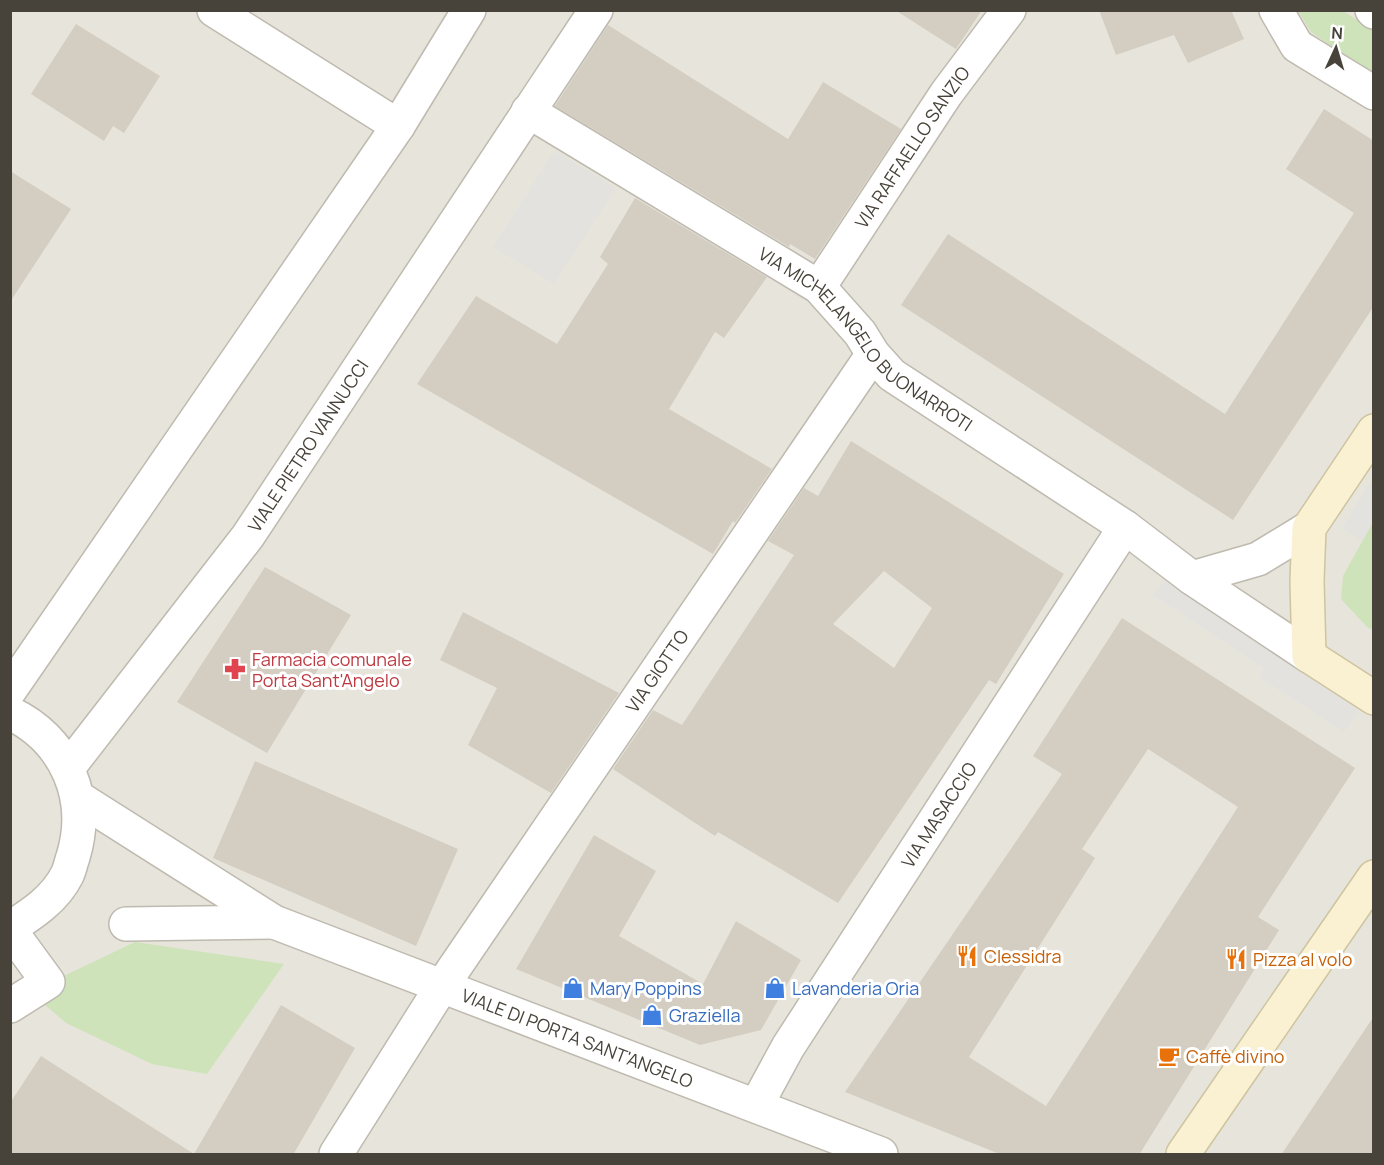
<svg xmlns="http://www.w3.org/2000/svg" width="1384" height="1165" font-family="Manrope,sans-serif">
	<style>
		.residential { fill: #e7e4db }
		.green { fill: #cfe3ba }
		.parking { fill: #e3e2df }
		.building { fill: #d4cec2; fill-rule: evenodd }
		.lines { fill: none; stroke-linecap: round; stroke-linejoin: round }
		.street-casing { stroke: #bfbaaf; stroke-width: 36 }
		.secondary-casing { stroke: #cec4a1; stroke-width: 36 }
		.street { stroke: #fff; stroke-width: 33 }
		.secondary { stroke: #f9f1d1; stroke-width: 33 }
		.labels { text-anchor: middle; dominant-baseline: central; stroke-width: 6; stroke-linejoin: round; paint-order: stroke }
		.street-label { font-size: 18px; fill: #48433a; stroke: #fff }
		.health-label { font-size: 18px; fill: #be3a42; stroke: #fff; text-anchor: start }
		.food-label { font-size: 18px; fill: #c56008; stroke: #fff; text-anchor: start }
		.shop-label { font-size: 18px; fill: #366cbe; stroke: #fff; text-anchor: start }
	</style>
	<rect width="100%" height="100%" fill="#f4f2ec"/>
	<path class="residential" d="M 11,11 L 1373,11 L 1373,1154 L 11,1154 Z"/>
	<path class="green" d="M 1298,11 L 1343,11 L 1373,30 L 1373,75 L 1311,32 Z
		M 1373,522 L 1373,629 L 1368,628 L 1341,599 L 1343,576 Z
		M 135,942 L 284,964 L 207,1074 L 152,1064 L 66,1023 L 30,992 Z"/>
	<path class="parking" d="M 554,151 L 616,188 L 554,284 L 493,247 Z
		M 1373,478 L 1373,522 L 1362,541 L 1342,528 Z
		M 1166,576 L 1363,704 L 1344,732 L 1259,677 L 1264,668 L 1153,595 Z"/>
	<path class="building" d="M 895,10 L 982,10 L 956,49 Z
		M 1099,10 L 1231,10 L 1244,39 L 1188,63 L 1174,35 L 1116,55 Z
		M 76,24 L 160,76 L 124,133 L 113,126 L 104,141 L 31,94 Z
		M 608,25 L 788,139 L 823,82 L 901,129 L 815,259 L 790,244 L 789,247 L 555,106 Z
		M 1324,109 L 1374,141 L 1374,306 L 1233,520 L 901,305 L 948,234 L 1225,414 L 1354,213 L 1286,169 Z
		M 10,171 L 71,209 L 10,302 Z
		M 635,198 L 767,277 L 724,338 L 715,332 L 669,409 L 772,469 L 735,523 L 733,521 L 713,554 L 417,384 L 476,296 L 557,344 L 608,264 L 600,257 Z
		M 851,441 L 1064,574 L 996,684 L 989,680 L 838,903 L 718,832 L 715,836 L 613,769 L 653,710 L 682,725 L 794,555 L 768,541 L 804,488 L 818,496 ZM 884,571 L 932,608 L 894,668 L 833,624 Z
		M 265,567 L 351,615 L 267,753 L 177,702 Z
		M 463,612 L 619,693 L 551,793 L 468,745 L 497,688 L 440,660 Z
		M 1122,618 L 1355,768 L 1258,917 L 1279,930 L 1139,1155 L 1002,1155 L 845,1092 L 1062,774 L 1033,756 ZM 1148,749 L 1238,807 L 1046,1106 L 969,1057 L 1095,858 L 1082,849 Z
		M 255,761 L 458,849 L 416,946 L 213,858 Z
		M 594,835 L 656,871 L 619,936 L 703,984 L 736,921 L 801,960 L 761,1030 L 700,1045 L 516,969 Z
		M 281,1005 L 355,1048 L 293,1155 L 10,1155 L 10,1103 L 41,1056 L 194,1154 Z
		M 1374,1016 L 1374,1155 L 1281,1155 Z"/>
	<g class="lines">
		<defs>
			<g id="street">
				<path d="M 214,10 L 398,126"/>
				<path d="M 1276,10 L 1297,46 L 1374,93"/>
				<path d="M 1372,10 L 1374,12"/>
				<path id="s1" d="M 528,111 L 819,287 L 860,333 L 873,354 L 892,375 L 1125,527 L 1192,578 L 1309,656"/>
				<path id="s2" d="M 819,287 L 946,94 L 1009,10"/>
				<path d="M 1192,578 L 1258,559 L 1309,528"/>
				<path d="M 10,690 L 398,126 L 469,10"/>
				<path d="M 10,713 C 66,740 91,798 73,857 C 71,862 70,869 67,875 C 55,899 32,914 10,928"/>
				<path id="s3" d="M 68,768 L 248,536 L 596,10"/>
				<path id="s4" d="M 77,797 L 274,922 L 881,1154"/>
				<path d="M 126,924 L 274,922"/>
				<path d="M 10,930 L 48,982 L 10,1006"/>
				<path id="s5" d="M 756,1106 L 788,1047 L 1125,527"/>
				<path id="s6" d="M 336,1154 L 442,986 L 873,354"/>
			</g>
			<path id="secondary" d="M 1374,431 L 1309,528 L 1307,581 L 1309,656 L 1374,698
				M 1183,1154 L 1374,877"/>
		</defs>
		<use href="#street" class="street-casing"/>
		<use href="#secondary" class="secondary-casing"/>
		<use href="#street" class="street"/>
		<use href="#secondary" class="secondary"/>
	</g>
	<defs>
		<symbol id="pharmacy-bare" viewBox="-9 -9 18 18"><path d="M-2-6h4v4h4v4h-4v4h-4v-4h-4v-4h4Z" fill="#e0444e" stroke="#fff" stroke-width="2.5" paint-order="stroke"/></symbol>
		<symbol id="restaurant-bare" viewBox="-9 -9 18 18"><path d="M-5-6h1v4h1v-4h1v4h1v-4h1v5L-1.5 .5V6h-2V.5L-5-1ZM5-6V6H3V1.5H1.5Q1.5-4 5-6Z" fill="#e8710a" stroke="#fff" stroke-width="2.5" paint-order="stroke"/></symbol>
		<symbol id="shop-bare" viewBox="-9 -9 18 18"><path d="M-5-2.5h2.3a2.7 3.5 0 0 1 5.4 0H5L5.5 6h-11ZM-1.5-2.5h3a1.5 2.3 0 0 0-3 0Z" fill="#3f7fe0" stroke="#fff" stroke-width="2.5" paint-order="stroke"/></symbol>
		<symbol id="cafe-bare" viewBox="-9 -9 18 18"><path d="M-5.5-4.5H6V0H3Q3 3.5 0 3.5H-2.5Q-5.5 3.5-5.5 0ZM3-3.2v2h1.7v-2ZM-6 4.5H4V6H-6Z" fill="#e8710a" stroke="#fff" stroke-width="2.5" paint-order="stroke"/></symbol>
	</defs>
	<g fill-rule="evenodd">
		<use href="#pharmacy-bare" x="220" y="654" width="30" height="30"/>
		<use href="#restaurant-bare" x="952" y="941" width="30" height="30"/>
		<use href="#restaurant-bare" x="1221" y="944" width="30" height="30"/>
		<use href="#shop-bare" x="558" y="973" width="30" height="30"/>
		<use href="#shop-bare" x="760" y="973" width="30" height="30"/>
		<use href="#shop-bare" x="637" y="1000" width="30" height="30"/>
		<use href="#cafe-bare" x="1154" y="1041" width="30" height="30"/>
	</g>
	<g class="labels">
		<g class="street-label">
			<text stroke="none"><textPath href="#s2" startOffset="168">VIA RAFFAELLO SANZIO</textPath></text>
			<text stroke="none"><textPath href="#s1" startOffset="410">VIA MICHELANGELO BUONARROTI</textPath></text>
			<text stroke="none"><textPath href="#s3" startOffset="402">VIALE PIETRO VANNUCCI</textPath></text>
			<text stroke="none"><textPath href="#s6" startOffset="580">VIA GIOTTO</textPath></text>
			<text stroke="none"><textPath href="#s5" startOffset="344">VIA MASACCIO</textPath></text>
			<text stroke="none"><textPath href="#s4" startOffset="558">VIALE DI PORTA SANT'ANGELO</textPath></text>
		</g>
		<g class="health-label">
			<text x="252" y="659">Farmacia comunale<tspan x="252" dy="21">Porta Sant'Angelo</tspan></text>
		</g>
		<g class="food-label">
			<text x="984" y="956">Clessidra</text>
			<text x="1253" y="959">Pizza al volo</text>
			<text x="1186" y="1056">Caffè divino</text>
		</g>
		<g class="shop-label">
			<text x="590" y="988">Mary Poppins</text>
			<text x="792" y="988">Lavanderia Oria</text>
			<text x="669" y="1015">Graziella</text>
		</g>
	</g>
	<rect width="1384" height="1165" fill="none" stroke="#48433a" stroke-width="24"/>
	<g transform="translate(1336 48) rotate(4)" stroke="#ffffff" stroke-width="4.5" paint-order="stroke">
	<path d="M0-4.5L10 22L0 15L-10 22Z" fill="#48433a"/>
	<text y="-9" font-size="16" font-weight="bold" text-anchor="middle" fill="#48433a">N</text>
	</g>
</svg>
